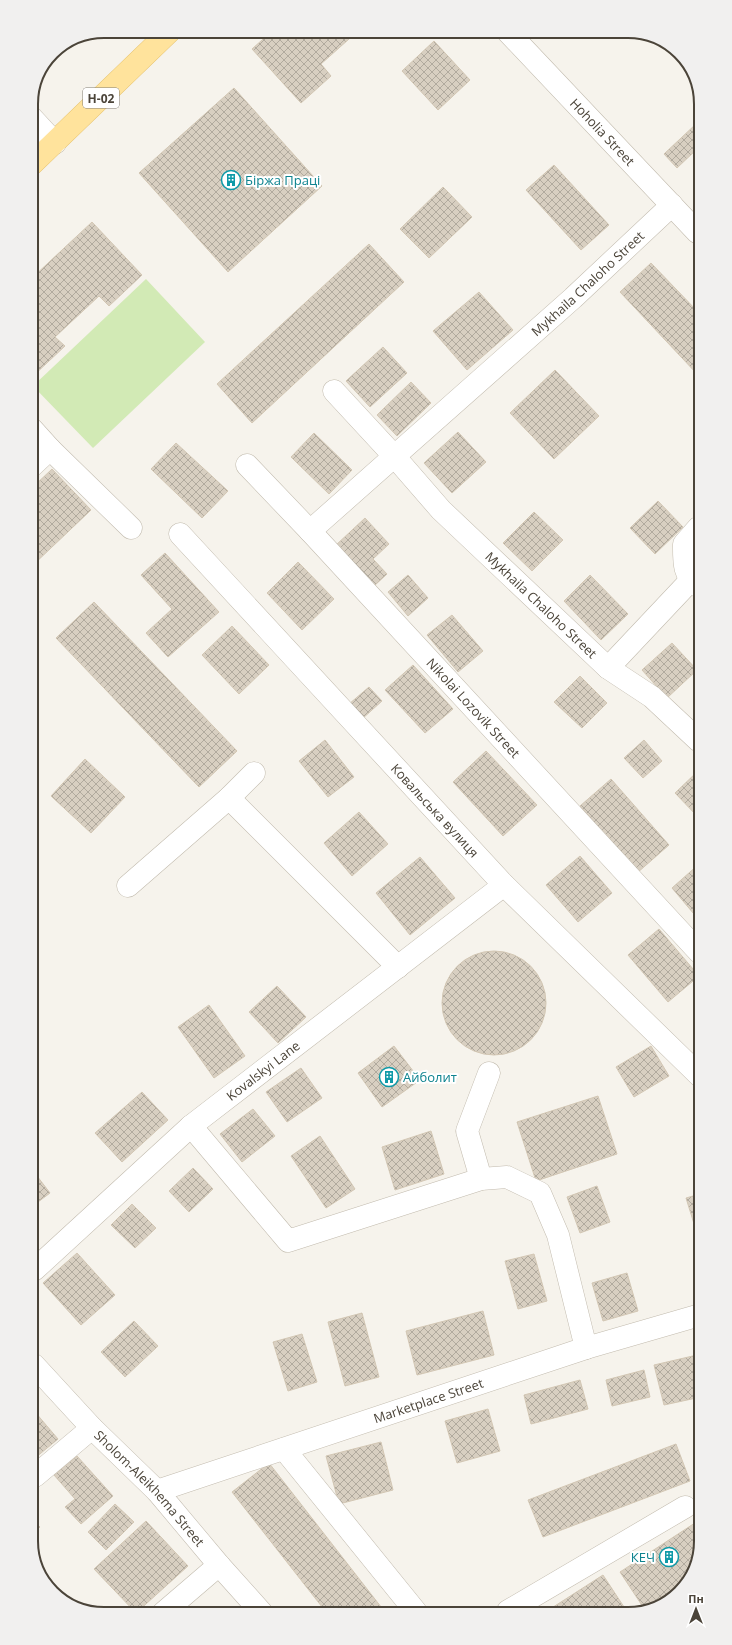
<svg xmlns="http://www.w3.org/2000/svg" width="732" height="1645" font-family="'Open Sans',sans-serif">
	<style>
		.grass { fill: #d2eab5 }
		.building { fill: url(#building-cross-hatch); stroke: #d3c7b4 }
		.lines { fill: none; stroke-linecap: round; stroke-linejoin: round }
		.minor-casing { stroke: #c2bbae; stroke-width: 23 }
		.major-casing { stroke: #e6c16a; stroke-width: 23 }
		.minor { stroke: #fff; stroke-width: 22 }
		.major { stroke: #ffe39c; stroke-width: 22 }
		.labels { text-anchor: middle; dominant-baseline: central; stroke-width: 4; stroke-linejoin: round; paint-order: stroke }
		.shield { fill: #fff; stroke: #817c74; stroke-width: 1 }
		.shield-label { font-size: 12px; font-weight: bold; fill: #4b4439 }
		.street-label { font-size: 13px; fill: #4b4439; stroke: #fff }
		.culture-label { font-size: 13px; fill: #0d838f; stroke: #fff; text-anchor: start }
		.rim { fill: none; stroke: #4b4439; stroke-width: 2 }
	</style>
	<defs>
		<pattern id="building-cross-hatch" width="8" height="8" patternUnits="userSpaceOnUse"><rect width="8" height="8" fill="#d8cfc1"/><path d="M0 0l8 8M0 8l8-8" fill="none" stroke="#b1aa9e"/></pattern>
	</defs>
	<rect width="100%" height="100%" fill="#f6f3ec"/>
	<path class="grass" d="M 146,279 L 205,342 L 93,448 L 33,386 Z"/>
	<path class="building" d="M 272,31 L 358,31 L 321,64 L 331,76 L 301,103 L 252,49 Z
		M 434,41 L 470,80 L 438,110 L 402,71 Z
		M 234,88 L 322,186 L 228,272 L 139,173 Z
		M 697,123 L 697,149 L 677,168 L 664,154 Z
		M 554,165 L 609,225 L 581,250 L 526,190 Z
		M 443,187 L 472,217 L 429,258 L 400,229 Z
		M 92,222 L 142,275 L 109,306 L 99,296 L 55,337 L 65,346 L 32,377 L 32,278 Z
		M 369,244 L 404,282 L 252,423 L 217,384 Z
		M 651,263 L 698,312 L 698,375 L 620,292 Z
		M 479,292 L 513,330 L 467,370 L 433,331 Z
		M 383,347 L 407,373 L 370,407 L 346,381 Z
		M 555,370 L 599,416 L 554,459 L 510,413 Z
		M 411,382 L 431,403 L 397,436 L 377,415 Z
		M 458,432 L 486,462 L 452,493 L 424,463 Z
		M 314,433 L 352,470 L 329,494 L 291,457 Z
		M 176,443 L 228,491 L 202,518 L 151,469 Z
		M 52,469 L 91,510 L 32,566 L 32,488 Z
		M 658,501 L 683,527 L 655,554 L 630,528 Z
		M 534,512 L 563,540 L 532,571 L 503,543 Z
		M 365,518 L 389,544 L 373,559 L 387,574 L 374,586 L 336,545 Z
		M 165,553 L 219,612 L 168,657 L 146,633 L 172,609 L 141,575 Z
		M 298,562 L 334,599 L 302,630 L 267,593 Z
		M 408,575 L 428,598 L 408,616 L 388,592 Z
		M 590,575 L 628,614 L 601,640 L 564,601 Z
		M 94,602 L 237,751 L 199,787 L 56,638 Z
		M 452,615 L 483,651 L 458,672 L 427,635 Z
		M 232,626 L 269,665 L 239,694 L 202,655 Z
		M 672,643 L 697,670 L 667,698 L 642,670 Z
		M 413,665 L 453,709 L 425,733 L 385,690 Z
		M 580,676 L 607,703 L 582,728 L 554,702 Z
		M 369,687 L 382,701 L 362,719 L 349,704 Z
		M 325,740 L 354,777 L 328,797 L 299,761 Z
		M 644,740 L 662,761 L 643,778 L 624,758 Z
		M 486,751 L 537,805 L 503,836 L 453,782 Z
		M 85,759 L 125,797 L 91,833 L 51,796 Z
		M 699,770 L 699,818 L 675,793 Z
		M 611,779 L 669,845 L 637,873 L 580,806 Z
		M 359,812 L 388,844 L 352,876 L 324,843 Z
		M 580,856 L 612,893 L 578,922 L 546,885 Z
		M 420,857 L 455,898 L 410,935 L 376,893 Z
		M 699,864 L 699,920 L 672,888 Z
		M 659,929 L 699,976 L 668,1002 L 628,955 Z
		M442 1003a52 52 0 1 1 104 0a52 52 0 1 1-104 0Z
		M 277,986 L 306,1017 L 278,1043 L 249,1012 Z
		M 209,1005 L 245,1056 L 214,1078 L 178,1027 Z
		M 394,1046 L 420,1080 L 382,1107 L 358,1073 Z
		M 651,1046 L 669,1076 L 634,1097 L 616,1067 Z
		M 301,1068 L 322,1098 L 287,1122 L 266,1092 Z
		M 142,1092 L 168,1120 L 122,1162 L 95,1133 Z
		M 598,1096 L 617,1154 L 536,1181 L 517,1122 Z
		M 253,1109 L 275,1136 L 242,1162 L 220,1134 Z
		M 431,1131 L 444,1174 L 395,1190 L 382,1147 Z
		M 320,1136 L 355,1189 L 326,1208 L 291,1156 Z
		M 193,1168 L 213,1189 L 189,1212 L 169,1191 Z
		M 34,1172 L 50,1193 L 34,1205 Z
		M 597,1186 L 610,1222 L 580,1233 L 567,1197 Z
		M 700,1194 L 700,1243 L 686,1198 Z
		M 132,1204 L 156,1228 L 135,1248 L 111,1225 Z
		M 77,1253 L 115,1295 L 81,1325 L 43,1283 Z
		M 534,1254 L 547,1301 L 518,1309 L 505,1261 Z
		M 627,1273 L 638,1311 L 603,1321 L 592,1283 Z
		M 483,1311 L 494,1355 L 417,1375 L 406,1331 Z
		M 362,1313 L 379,1377 L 345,1386 L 328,1322 Z
		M 134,1321 L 158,1346 L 125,1377 L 101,1352 Z
		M 302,1334 L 317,1382 L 288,1391 L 273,1342 Z
		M 697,1355 L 701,1369 L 701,1397 L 664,1405 L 654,1365 Z
		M 644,1370 L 650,1397 L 612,1406 L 606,1380 Z
		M 580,1380 L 588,1409 L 531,1424 L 524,1395 Z
		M 488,1409 L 500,1451 L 457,1463 L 445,1421 Z
		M 35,1412 L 58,1439 L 35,1458 Z
		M 381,1442 L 393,1490 L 339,1504 L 326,1456 Z
		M 676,1444 L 690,1481 L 543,1537 L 528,1500 Z
		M 77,1456 L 113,1496 L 81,1524 L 65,1507 L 75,1499 L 54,1475 Z
		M 269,1463 L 385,1612 L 326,1612 L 232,1492 Z
		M 115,1504 L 134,1522 L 106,1550 L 88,1532 Z
		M 701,1519 L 701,1542 L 686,1585 L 652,1610 L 645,1610 L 620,1572 Z
		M 146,1521 L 188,1566 L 136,1613 L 94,1569 Z
		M 35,1522 L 40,1527 L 35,1532 Z
		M 603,1575 L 626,1610 L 547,1611 Z"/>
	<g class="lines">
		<defs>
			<g id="minor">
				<path id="s1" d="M 507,31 L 697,232"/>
				<path d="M 31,117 L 55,143"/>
				<path id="s2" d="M 334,391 L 395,457 L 441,510 L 608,668 L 652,697 L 699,741"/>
				<path d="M 32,429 L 50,449 L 131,528"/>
				<path id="s3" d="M 247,465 L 310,531 L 699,952"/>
				<path d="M 32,466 L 50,449"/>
				<path d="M 698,528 L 684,544 C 684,561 683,576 698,586"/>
				<path id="s4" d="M 310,531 L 573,298 L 672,205"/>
				<path id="s5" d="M 180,534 L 504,885 L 700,1076"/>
				<path d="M 608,668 L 690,581"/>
				<path d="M 229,798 L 398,967"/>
				<path d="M 128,886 L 229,798 L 254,773"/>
				<path d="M 191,1126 L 288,1241 L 481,1179 L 507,1177 L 540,1193 L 558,1235 L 586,1348"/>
				<path d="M 481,1179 L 467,1131 L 489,1073"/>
				<path id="s6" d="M 34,1270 L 191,1126 L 504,885"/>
				<path id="s7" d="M 34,1365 L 92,1428 L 157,1491 L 219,1565 L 262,1613"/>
				<path d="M 284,1449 L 416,1612"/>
				<path d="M 35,1476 L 92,1428"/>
				<path id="s8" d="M 157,1491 L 586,1348 L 700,1315"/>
				<path d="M 508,1611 L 685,1507"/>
				<path d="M 163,1613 L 219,1565"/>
			</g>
			<path id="major" d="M 31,165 L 170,31"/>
		</defs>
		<use href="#minor" class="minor-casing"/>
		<use href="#major" class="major-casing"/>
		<use href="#minor" class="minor"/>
		<use href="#major" class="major"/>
	</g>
	<defs>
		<symbol id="building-ring" viewBox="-11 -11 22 22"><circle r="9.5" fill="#fff" stroke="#0f9aa8" stroke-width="1.5"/><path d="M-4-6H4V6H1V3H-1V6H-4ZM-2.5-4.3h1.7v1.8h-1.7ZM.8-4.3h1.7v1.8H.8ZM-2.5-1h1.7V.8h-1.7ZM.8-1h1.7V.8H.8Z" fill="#0f9aa8"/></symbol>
	</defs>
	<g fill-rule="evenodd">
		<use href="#building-ring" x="220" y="169" width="22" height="22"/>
		<use href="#building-ring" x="378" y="1066" width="22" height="22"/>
		<use href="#building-ring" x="658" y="1546" width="22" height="22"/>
	</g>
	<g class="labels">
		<rect class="shield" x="83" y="88" width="36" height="20" rx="3"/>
		<g class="shield-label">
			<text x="101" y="98">Н-02</text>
		</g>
		<g class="street-label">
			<text stroke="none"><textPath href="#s1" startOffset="139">Hoholia Street</textPath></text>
			<text stroke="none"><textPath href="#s4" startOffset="372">Mykhaila Chaloho Street</textPath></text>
			<text stroke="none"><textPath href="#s2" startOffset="298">Mykhaila Chaloho Street</textPath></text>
			<text stroke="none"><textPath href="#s3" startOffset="332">Nikolai Lozovik Street</textPath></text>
			<text stroke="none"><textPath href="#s5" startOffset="376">Ковальська вулиця</textPath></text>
			<text stroke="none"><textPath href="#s6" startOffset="304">Kovalskyi Lane</textPath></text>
			<text stroke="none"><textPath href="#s8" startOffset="286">Marketplace Street</textPath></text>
			<text stroke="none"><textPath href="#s7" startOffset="169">Sholom-Aleikhema Street</textPath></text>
		</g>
		<g class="culture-label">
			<text x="245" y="180">Біржа Праці</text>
			<text x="403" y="1077">Айболит</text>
			<text x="655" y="1557" text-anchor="end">КЕЧ</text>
		</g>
	</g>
	<path d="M0 0H732V1645H0ZM104 38H628A66 66 0 0 1 694 104V1541A66 66 0 0 1 628 1607H104A66 66 0 0 1 38 1541V104A66 66 0 0 1 104 38Z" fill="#f1f0ef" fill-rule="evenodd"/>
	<path class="rim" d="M104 38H628A66 66 0 0 1 694 104V1541A66 66 0 0 1 628 1607H104A66 66 0 0 1 38 1541V104A66 66 0 0 1 104 38Z"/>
	<g transform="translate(696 1609)" stroke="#ffffff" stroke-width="3" paint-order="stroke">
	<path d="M0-3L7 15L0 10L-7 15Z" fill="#4b4439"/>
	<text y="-6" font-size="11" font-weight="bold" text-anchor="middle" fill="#4b4439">Пн</text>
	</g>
</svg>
